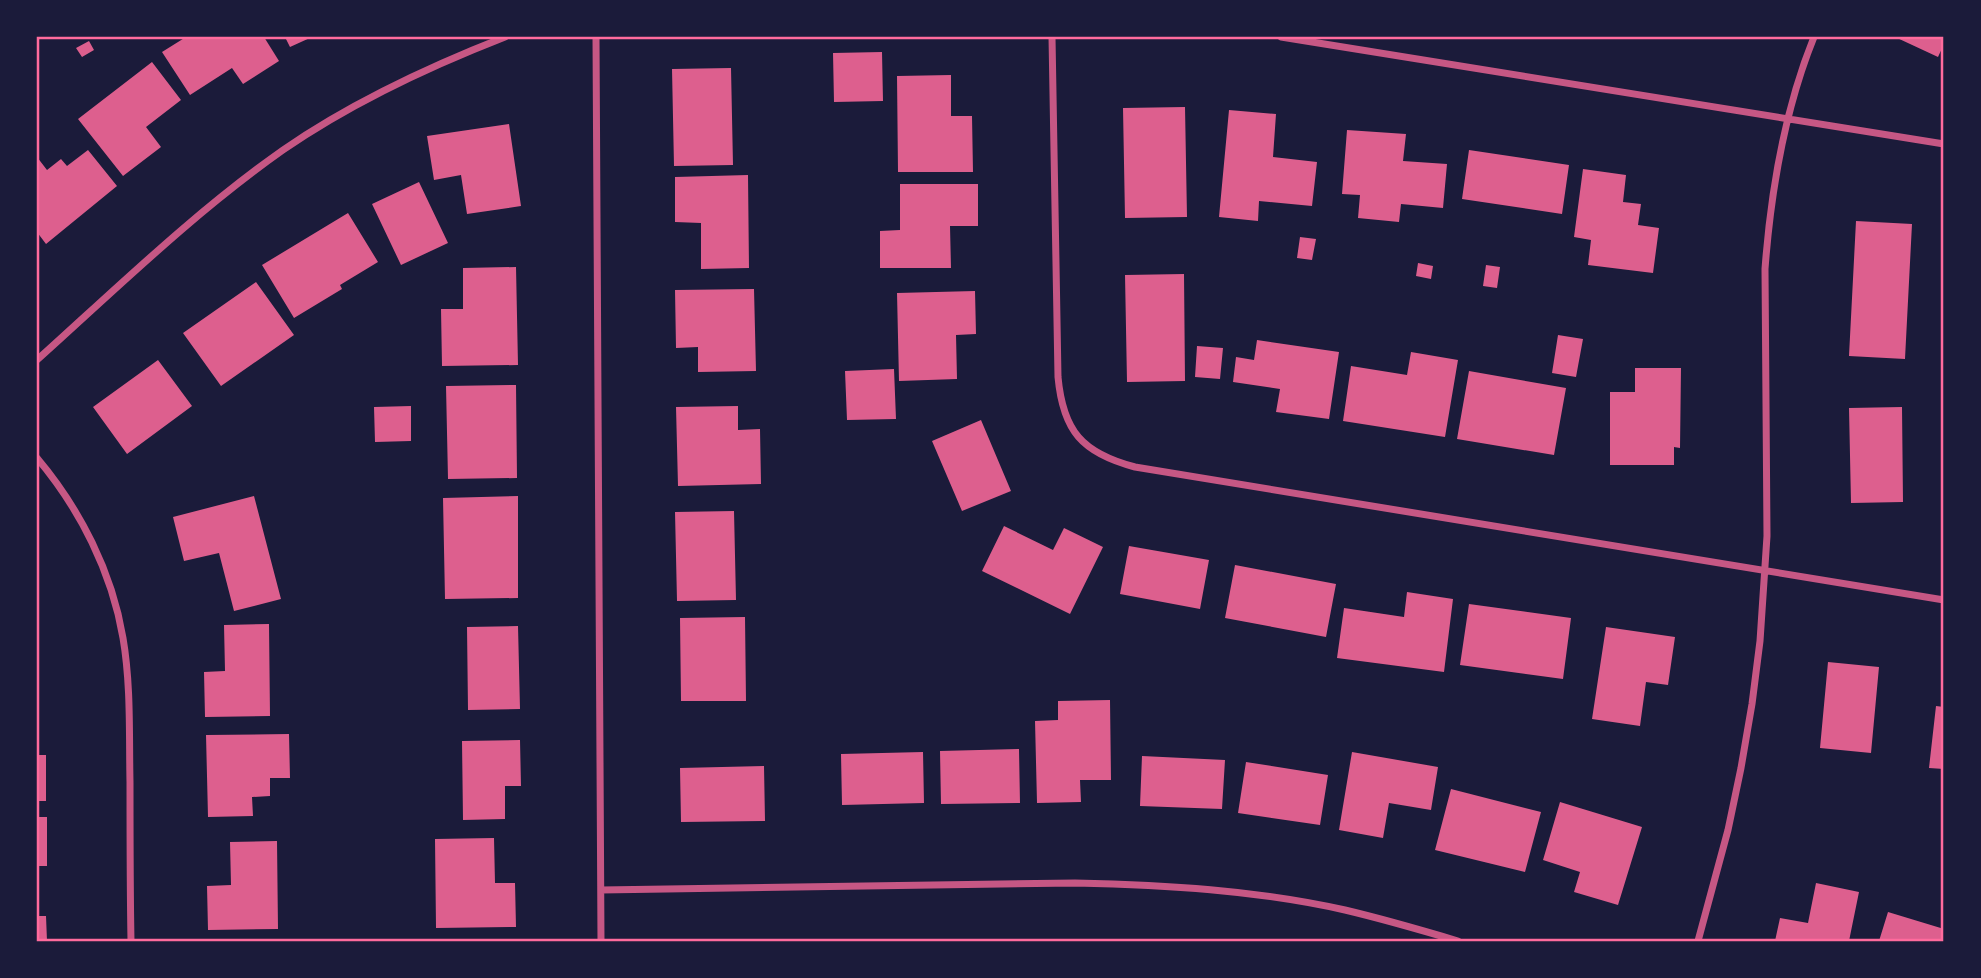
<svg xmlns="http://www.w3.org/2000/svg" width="1981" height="978" font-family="'Nunito Sans',sans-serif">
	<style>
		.building { fill: #dd5f8e }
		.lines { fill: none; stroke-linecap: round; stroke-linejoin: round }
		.minor { stroke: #c65784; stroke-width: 7 }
		.neatline { fill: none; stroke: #ff6b9d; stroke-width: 2.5 }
	</style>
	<rect width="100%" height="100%" fill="#1b1b3a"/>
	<path class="building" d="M 186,37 L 264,37 L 279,61 L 243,84 L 232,68 L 190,95 L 162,52 Z
		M 285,37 L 312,37 L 290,47 Z
		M 1895,37 L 1944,37 L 1944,44 L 1938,57 Z
		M 89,41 L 94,50 L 82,57 L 76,48 Z
		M 882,52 L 883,101 L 834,102 L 833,53 Z
		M 152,62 L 181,100 L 146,127 L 161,147 L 123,176 L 78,119 Z
		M 731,68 L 733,165 L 674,166 L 672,69 Z
		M 951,75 L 951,116 L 972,116 L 973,172 L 898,172 L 897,76 Z
		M 1185,107 L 1187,217 L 1125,218 L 1123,108 Z
		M 1229,110 L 1276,114 L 1273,157 L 1317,162 L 1312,206 L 1259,201 L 1258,221 L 1219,217 Z
		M 509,124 L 521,206 L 467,214 L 461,175 L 434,180 L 427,136 Z
		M 1347,130 L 1406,134 L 1403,161 L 1447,164 L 1443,208 L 1401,204 L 1399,222 L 1358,218 L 1360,195 L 1342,194 Z
		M 88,150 L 117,186 L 46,244 L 37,232 L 37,157 L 47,170 L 61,159 L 67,166 Z
		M 1469,150 L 1569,165 L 1562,214 L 1462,199 Z
		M 1583,169 L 1626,175 L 1623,202 L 1641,204 L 1638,225 L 1659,228 L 1653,273 L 1588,265 L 1591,240 L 1574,237 Z
		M 748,175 L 749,268 L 701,269 L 701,223 L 675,222 L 675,177 Z
		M 419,182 L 448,243 L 401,265 L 372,204 Z
		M 900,184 L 978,184 L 978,226 L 950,226 L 951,268 L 880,268 L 880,231 L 900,230 Z
		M 348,213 L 378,262 L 340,285 L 342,289 L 294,318 L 262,265 Z
		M 1856,221 L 1912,224 L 1905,359 L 1849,356 Z
		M 1300,237 L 1316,239 L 1312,260 L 1297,258 Z
		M 1418,263 L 1433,266 L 1431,279 L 1416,276 Z
		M 1486,265 L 1500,267 L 1497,288 L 1483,286 Z
		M 516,267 L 518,365 L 442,366 L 441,309 L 463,309 L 463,268 Z
		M 1184,274 L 1185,381 L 1127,382 L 1125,275 Z
		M 256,282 L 294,335 L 221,386 L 183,333 Z
		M 754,289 L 756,371 L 698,372 L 698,347 L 676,348 L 675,290 Z
		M 975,291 L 976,334 L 956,335 L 957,379 L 899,381 L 897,293 Z
		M 1558,335 L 1583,339 L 1576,377 L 1552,373 Z
		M 1257,340 L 1339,352 L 1329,419 L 1276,412 L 1280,389 L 1233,382 L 1236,357 L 1254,360 Z
		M 1197,346 L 1223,348 L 1220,379 L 1195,377 Z
		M 1411,352 L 1458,360 L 1445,437 L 1343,421 L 1351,366 L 1407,375 Z
		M 158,360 L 192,406 L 127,454 L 93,407 Z
		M 1635,368 L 1681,368 L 1680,448 L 1674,447 L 1674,465 L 1610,465 L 1610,392 L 1635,392 Z
		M 894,369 L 896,419 L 847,420 L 845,371 Z
		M 1469,371 L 1566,388 L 1554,455 L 1457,439 Z
		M 516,385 L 517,478 L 448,479 L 446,386 Z
		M 411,406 L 411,441 L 375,442 L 374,407 Z
		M 738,406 L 738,430 L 760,429 L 761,484 L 678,486 L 676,407 Z
		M 1902,407 L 1903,502 L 1851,503 L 1849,408 Z
		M 981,420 L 1011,491 L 962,511 L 932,441 Z
		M 254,496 L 281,599 L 234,611 L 219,553 L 184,561 L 173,517 Z
		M 518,496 L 518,598 L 445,599 L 443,498 Z
		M 734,511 L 736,600 L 677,601 L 675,512 Z
		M 1004,526 L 1053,550 L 1064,528 L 1103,547 L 1070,614 L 982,571 Z
		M 1129,546 L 1209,560 L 1200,609 L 1120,594 Z
		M 1235,565 L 1336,584 L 1326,637 L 1225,618 Z
		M 1407,592 L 1453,599 L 1444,672 L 1337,658 L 1344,608 L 1404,617 Z
		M 1469,604 L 1571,618 L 1563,679 L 1460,665 Z
		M 745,617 L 746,701 L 681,701 L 680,618 Z
		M 269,624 L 270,716 L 205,717 L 204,672 L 225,671 L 224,625 Z
		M 518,626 L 520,709 L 468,710 L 467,627 Z
		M 1606,627 L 1675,637 L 1668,685 L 1646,682 L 1640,726 L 1592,719 Z
		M 1828,662 L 1879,667 L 1871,753 L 1820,748 Z
		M 1110,700 L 1111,780 L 1080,780 L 1081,802 L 1037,803 L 1035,721 L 1058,720 L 1058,701 Z
		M 1936,706 L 1944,707 L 1944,769 L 1929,768 Z
		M 289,734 L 290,778 L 270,778 L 270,796 L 252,797 L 253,816 L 208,817 L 206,735 Z
		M 520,740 L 521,786 L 505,786 L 505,819 L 463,820 L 462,741 Z
		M 1019,749 L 1020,803 L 941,804 L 940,751 Z
		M 923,752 L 924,803 L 842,805 L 841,754 Z
		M 1352,752 L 1438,767 L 1431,810 L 1389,803 L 1383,838 L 1339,830 Z
		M 37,755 L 46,755 L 46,801 L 37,801 Z
		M 1142,756 L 1225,760 L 1222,809 L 1140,806 Z
		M 1246,762 L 1328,775 L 1320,825 L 1238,813 Z
		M 764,766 L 765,821 L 681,822 L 680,768 Z
		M 1451,789 L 1541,812 L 1525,872 L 1435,850 Z
		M 1560,802 L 1642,827 L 1618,905 L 1574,892 L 1580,872 L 1543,860 Z
		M 37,817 L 47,817 L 47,866 L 37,866 Z
		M 494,838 L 495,883 L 515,883 L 516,927 L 436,928 L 435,839 Z
		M 277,841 L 278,929 L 208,930 L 207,886 L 231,885 L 230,842 Z
		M 1816,883 L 1859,892 L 1849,941 L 1775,941 L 1780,918 L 1808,923 Z
		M 1888,912 L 1944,929 L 1944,941 L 1879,941 Z
		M 37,916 L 46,916 L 47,941 L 37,941 Z"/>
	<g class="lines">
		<path class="minor" d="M 596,37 L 601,941
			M 1052,37 L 1058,377 C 1063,431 1082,453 1135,467 L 1944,600
			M 1281,37 L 1944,144
			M 37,360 C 117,288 195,212 283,150 C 351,103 428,67 505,37
			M 37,458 C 80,509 112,572 123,638 C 131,685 129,734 130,782 C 130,835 130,888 131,941
			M 601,890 L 1075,883 C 1165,885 1256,890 1345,910 C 1383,919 1421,930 1458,941
			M 1698,941 L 1728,830 L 1741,768 L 1752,704 L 1760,641 L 1767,536 L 1765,269 C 1771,189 1784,111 1814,37"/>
	</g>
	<rect width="1981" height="978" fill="none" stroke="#1b1b3a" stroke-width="77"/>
	<rect x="38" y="38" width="1904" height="902" class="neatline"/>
</svg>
